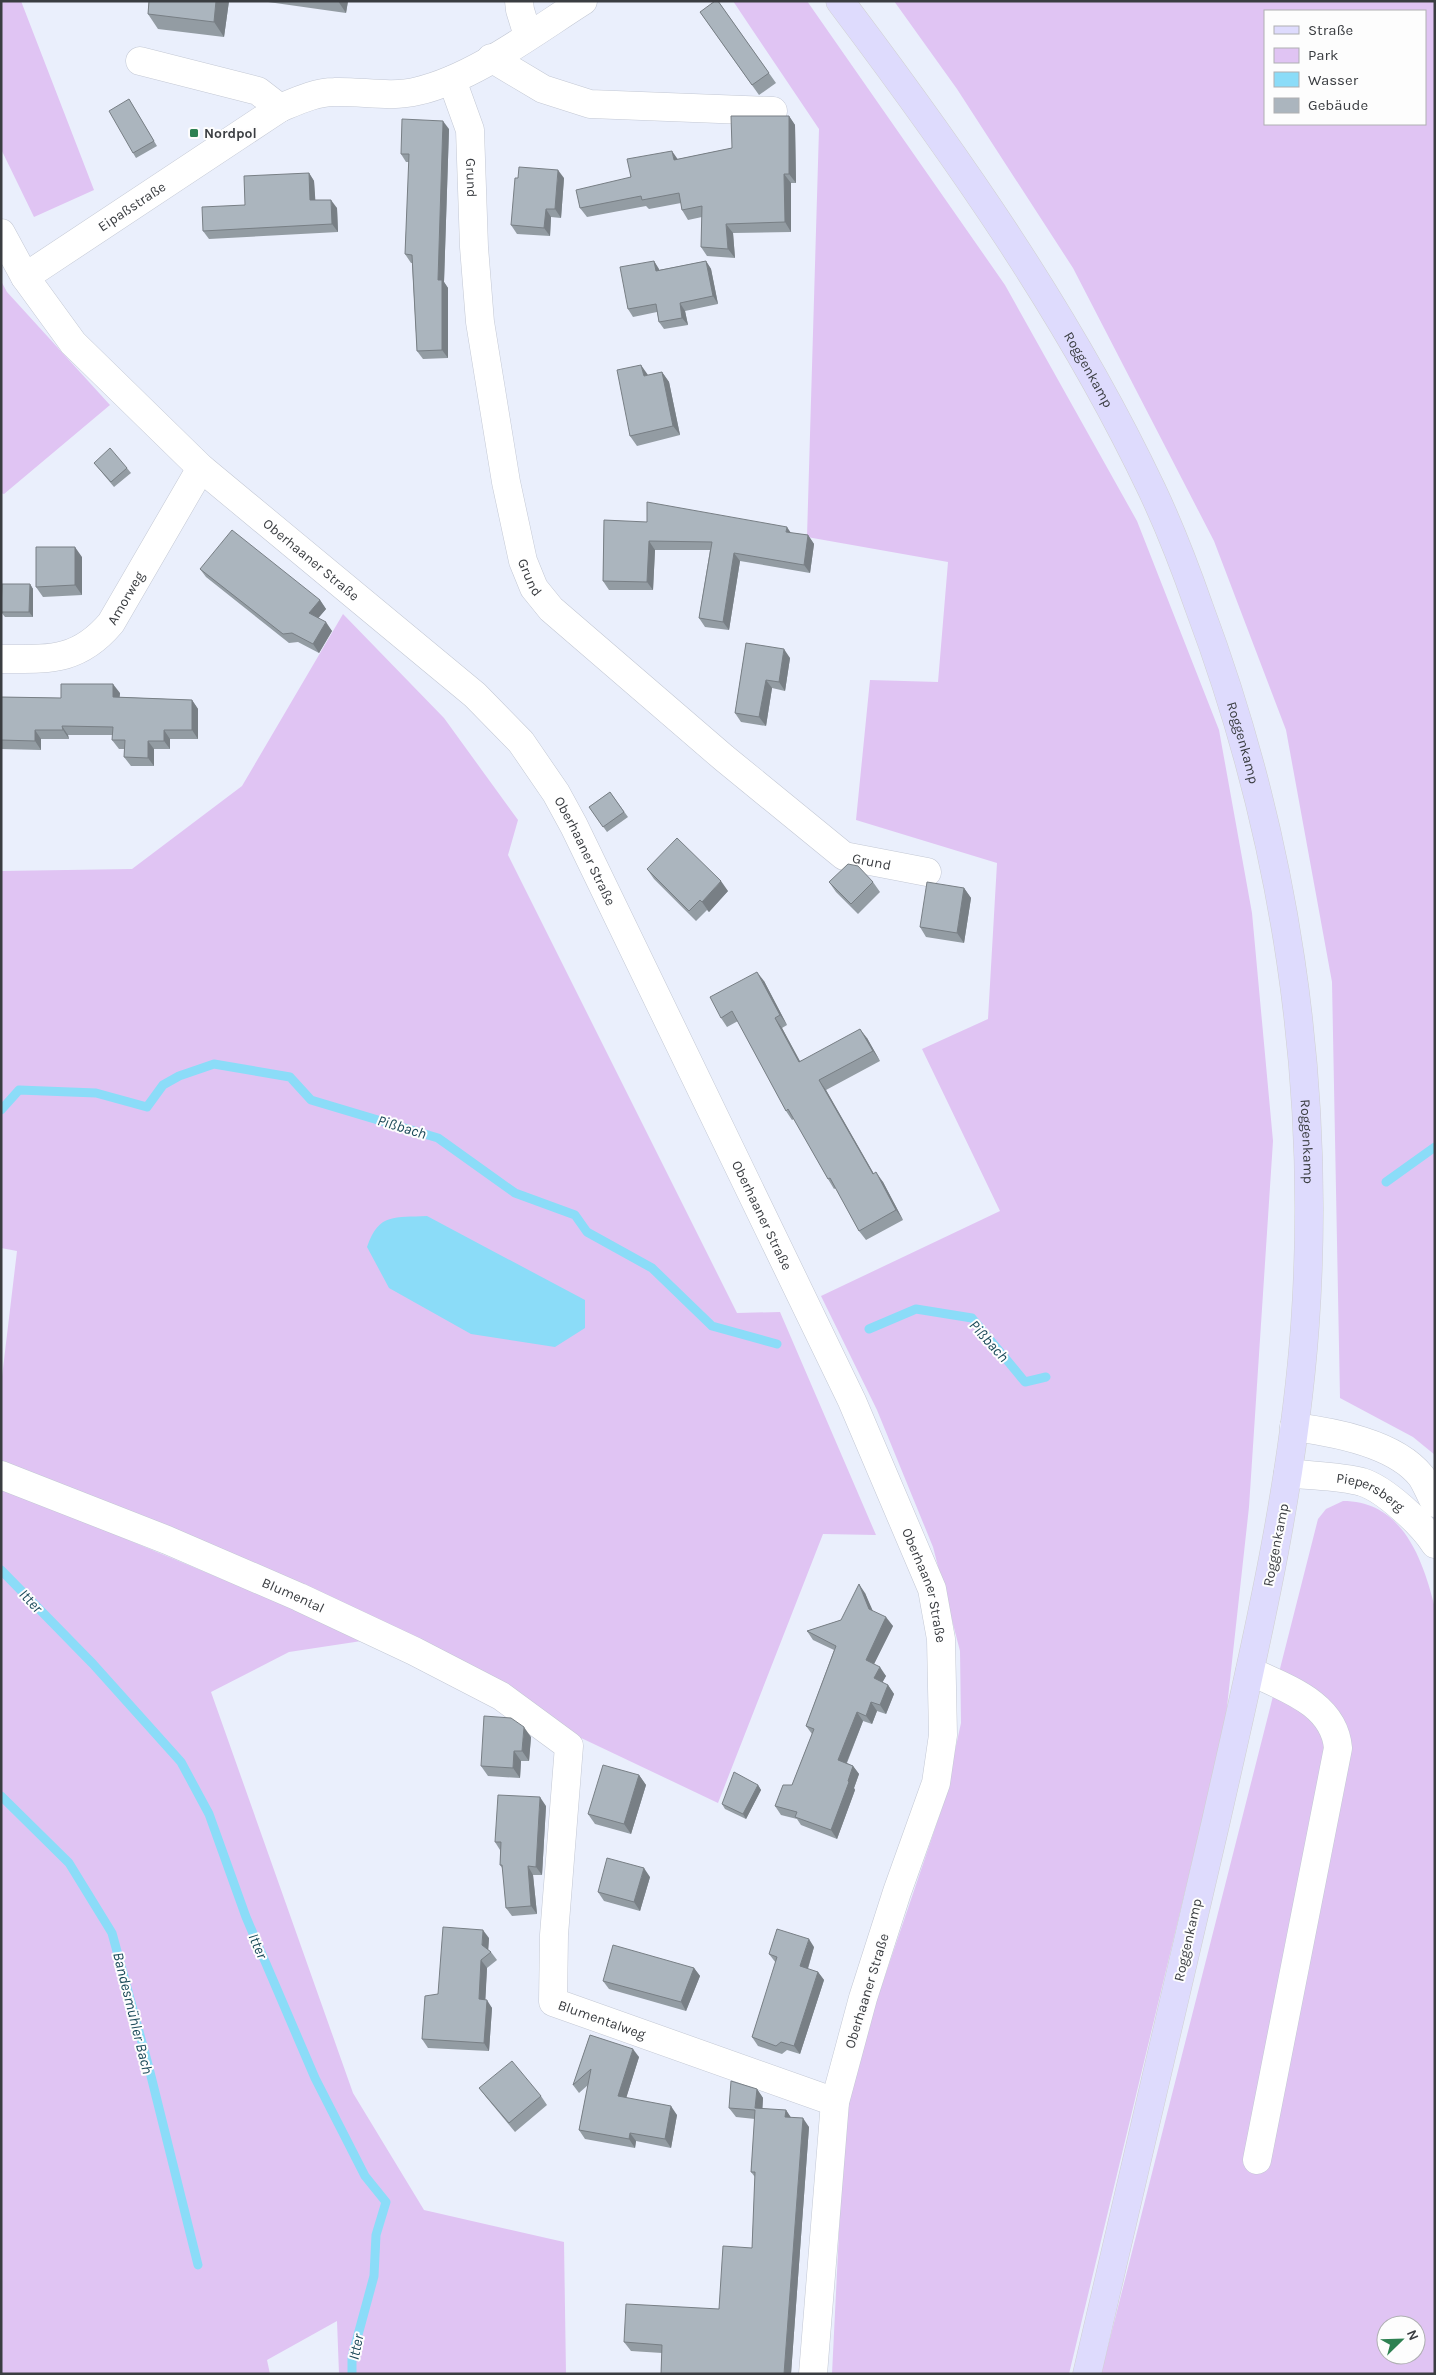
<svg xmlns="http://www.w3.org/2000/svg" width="1436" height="2375" font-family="Karla,sans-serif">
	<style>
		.green { fill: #e0c4f3; fill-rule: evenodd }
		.water { fill: #8bdcf8 }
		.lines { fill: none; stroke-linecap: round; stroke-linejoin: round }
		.stream { stroke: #8bdcf8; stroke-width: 9 }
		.minor-casing { stroke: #c3c8d4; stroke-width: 29 }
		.major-casing { stroke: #d0d0d1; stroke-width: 29 }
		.minor { stroke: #fff; stroke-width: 28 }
		.major { stroke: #dedbfd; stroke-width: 28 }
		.wall { fill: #939ca3 }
		.shaded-wall { fill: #787f85 }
		.building { fill: #abb5be; stroke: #787f85 }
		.poi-dot { fill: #2e8152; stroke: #fdfdfd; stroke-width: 2 }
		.labels { text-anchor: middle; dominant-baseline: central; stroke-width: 4; stroke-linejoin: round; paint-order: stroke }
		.poi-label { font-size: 14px; font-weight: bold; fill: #3a3d41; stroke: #fdfdfd; text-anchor: start }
		.street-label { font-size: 14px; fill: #3a3d41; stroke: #fdfdfd }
		.water-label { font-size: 15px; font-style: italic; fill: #1b4a59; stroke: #fdfdfd }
	</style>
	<rect width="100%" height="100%" fill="#eaeffc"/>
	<path class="green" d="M 1,1 L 21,1 L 94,190 L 34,217 L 1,149 Z
		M 733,1 L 807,1 L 1005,285 L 1137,521 L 1219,730 L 1252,913 L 1273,1141 L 1249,1507 L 1225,1725 L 1069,2374 L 832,2374 L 845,2109 L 862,2044 L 943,1805 L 961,1723 L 960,1651 L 933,1547 L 877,1410 L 821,1296 L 1000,1211 L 922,1049 L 988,1019 L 997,863 L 856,820 L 870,680 L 938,682 L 948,562 L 807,537 L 819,129 Z
		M 894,1 L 1435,1 L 1435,1455 L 1413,1437 L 1340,1398 L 1332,982 L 1286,730 L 1214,541 L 1073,268 L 957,89 ZM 1265,11 L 1425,11 L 1425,124 L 1265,124 Z
		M 1,281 L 7,292 L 110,405 L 4,494 L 1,493 Z
		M 343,614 L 444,718 L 518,820 L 508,855 L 737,1313 L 780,1312 L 876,1535 L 823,1534 L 718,1803 L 1,1462 L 1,1385 L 17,1251 L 1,1248 L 1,871 L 132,869 L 242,786 Z
		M 1,1487 L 368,1640 L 289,1652 L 211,1692 L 353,2093 L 424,2210 L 564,2242 L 566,2374 L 339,2374 L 337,2321 L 267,2360 L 270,2374 L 1,2374 Z
		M 1343,1501 C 1403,1501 1423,1560 1435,1608 L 1435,2374 L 1101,2374 L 1318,1519 L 1326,1509 ZM 1386,2325 L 1416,2325 L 1416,2355 L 1386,2355 Z"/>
	<path class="water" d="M 427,1216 L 585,1300 L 585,1328 L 555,1347 L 471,1334 L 389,1288 L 367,1247 C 379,1212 395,1218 427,1216 Z"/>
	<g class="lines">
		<path class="stream" d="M 1,1110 L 19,1090 L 96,1093 L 147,1107 L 163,1085 L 179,1076 L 214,1064 L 290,1077 L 311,1100 L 438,1138 L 515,1193 L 575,1215 L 587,1232 L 652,1268 L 712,1326 L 777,1344
			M 1386,1182 L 1435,1147
			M 869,1329 L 916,1309 L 972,1318 L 1025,1382 L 1046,1377
			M 1,1570 L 93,1664 L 181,1762 L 209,1814 L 246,1917 L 315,2078 L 365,2176 L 386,2202 L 376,2235 L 374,2276 L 352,2357 L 352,2374
			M 1,1796 L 69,1863 L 112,1933 L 149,2068 L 198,2265"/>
		<defs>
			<g id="minor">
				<path d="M 519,1 L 520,10 L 528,36"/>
				<path d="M 491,58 L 543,89 L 590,104 L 773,111"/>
				<path d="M 140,61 L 258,91 L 280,108"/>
				<path id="s1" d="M 452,80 L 470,130 L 474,247 L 480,322 L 506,482 L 523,561 L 534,588 L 551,609 L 724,758 L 844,856 L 927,872"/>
				<path id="s2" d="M 1,233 L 25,277 L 73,343 L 201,468 L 475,695 L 521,742 L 556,793 L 574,826 L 852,1401 L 932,1589 L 941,1639 L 943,1735 L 936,1783 L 897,1892 L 863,1998 L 835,2102 L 813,2374"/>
				<path id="s3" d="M 25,277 L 280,108 C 297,101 316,92 334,92 C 363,91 390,98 418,91 C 474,78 534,32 583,1"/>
				<path id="s4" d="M 1,659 C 49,659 78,662 111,623 L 201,468"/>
				<path d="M 1294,1427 C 1333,1432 1395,1443 1421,1476 C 1426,1483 1430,1494 1435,1503"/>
				<path id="s5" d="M 1288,1473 C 1311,1476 1340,1476 1362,1482 C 1385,1489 1422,1524 1435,1544"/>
				<path id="s6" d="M 1,1475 L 167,1540 L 299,1597 L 414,1651 L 501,1696 L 569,1746 L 554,1935 L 553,2002 L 835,2102"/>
				<path d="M 1250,1671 C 1285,1688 1334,1703 1338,1748 L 1257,2160"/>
			</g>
			<g id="major">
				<path id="s7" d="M 840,1 C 956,155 1069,315 1152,490 C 1170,528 1185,567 1199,607 C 1285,836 1322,1080 1305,1325 C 1293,1493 1253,1657 1216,1821 C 1173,2005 1130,2189 1087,2374"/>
			</g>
		</defs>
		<use href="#minor" class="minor-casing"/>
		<use href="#major" class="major-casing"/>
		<use href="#minor" class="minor"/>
		<use href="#major" class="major"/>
	</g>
	<path class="wall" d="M 149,1 L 229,1 L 224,37 L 158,29 L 148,14 Z
		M 261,1 L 348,1 L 346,13 Z
		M 718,1 L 776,83 L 759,95 L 700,12 Z
		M 129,99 L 157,146 L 136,158 L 133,153 Z
		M 789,116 L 795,125 L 796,183 L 791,183 L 791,232 L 733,233 L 735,258 L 707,256 L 701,247 L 702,217 L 688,220 L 682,210 L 681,203 L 649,209 L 646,206 L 587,217 L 580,208 L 631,177 L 678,159 L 732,148 Z
		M 449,129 L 444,282 L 448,288 L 448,358 L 423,359 L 417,351 L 412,263 L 411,263 L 405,254 L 409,162 L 406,162 L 401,154 Z
		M 309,173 L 314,181 L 315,200 L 337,208 L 338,232 L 209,239 L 203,231 L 245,205 Z
		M 564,178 L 561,218 L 551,217 L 550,236 L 517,234 L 511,225 Z
		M 654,261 L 659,270 L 706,261 L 711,269 L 718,304 L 685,311 L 688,325 L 664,329 L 659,322 L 657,312 L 633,317 L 628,309 Z
		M 662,372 L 669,382 L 680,435 L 637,446 L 630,436 L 648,375 Z
		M 94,463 L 127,468 L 131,473 L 114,487 Z
		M 604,520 L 791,533 L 808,535 L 814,544 L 810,573 L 740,561 L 729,630 L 705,627 L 699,618 L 710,550 L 655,550 L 653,590 L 609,590 L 603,581 Z
		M 82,557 L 82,595 L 43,597 L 36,587 Z
		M 200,569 L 320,600 L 326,609 L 318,618 L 332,631 L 319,653 L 298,642 L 289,643 L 206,577 Z
		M 30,584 L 33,589 L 33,617 L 5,617 L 1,612 Z
		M 746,643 L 790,658 L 785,691 L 772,688 L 766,726 L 741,722 L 735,713 Z
		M 120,693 L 119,697 L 192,700 L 198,709 L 198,739 L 170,739 L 170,749 L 154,749 L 154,766 L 131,766 L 124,757 L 125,749 L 119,749 L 112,740 L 113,735 L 68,735 L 69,739 L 41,739 L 41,750 L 1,749 L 1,697 L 61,698 Z
		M 610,792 L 628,817 L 607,832 L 589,807 Z
		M 647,869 L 728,891 L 709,912 L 707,910 L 696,921 L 654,879 Z
		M 829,882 L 873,882 L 880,892 L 858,914 L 836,892 Z
		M 964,888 L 971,898 L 964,943 L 926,937 L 920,927 Z
		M 764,981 L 787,1025 L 782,1028 L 800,1061 L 867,1038 L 880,1061 L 826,1090 L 874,1174 L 883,1182 L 903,1220 L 866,1240 L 859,1231 L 836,1188 L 834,1189 L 828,1179 L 794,1119 L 792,1120 L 786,1111 L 738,1021 L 727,1027 L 721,1018 Z
		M 865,1593 L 872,1611 L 893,1626 L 874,1664 L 886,1676 L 882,1682 L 888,1685 L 894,1694 L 886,1714 L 877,1711 L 872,1724 L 863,1721 L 847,1763 L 853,1766 L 859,1774 L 854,1788 L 855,1790 L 837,1839 L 801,1825 L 797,1819 L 781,1815 L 775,1806 L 792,1785 L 812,1734 L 806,1726 L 834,1650 L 813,1640 L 807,1631 L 841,1620 Z
		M 531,1737 L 529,1761 L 521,1761 L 520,1778 L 488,1776 L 481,1766 Z
		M 639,1775 L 646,1785 L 631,1834 L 595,1824 L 588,1814 Z
		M 758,1785 L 761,1790 L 746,1819 L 725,1809 L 722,1804 Z
		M 546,1806 L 542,1875 L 533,1875 L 537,1914 L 512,1916 L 506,1908 L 503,1869 L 500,1865 L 500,1850 L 495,1842 Z
		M 650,1877 L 640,1911 L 604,1901 L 598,1892 Z
		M 489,1938 L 488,1950 L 491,1952 L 497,1960 L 487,1968 L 485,2000 L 492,2008 L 489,2051 L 428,2048 L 422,2039 L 438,1994 Z
		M 814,1947 L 808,1969 L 818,1972 L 824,1980 L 800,2054 L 787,2050 L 782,2054 L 758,2046 L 752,2037 L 776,1963 L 769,1954 Z
		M 694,1968 L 700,1976 L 686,2011 L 609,1989 L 603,1981 Z
		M 590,2035 L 639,2057 L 626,2098 L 677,2115 L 671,2148 L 636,2141 L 635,2148 L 585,2139 L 579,2130 L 588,2085 L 579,2093 L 573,2085 Z
		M 479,2088 L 541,2096 L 547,2105 L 515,2132 L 486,2097 Z
		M 757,2089 L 763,2098 L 762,2109 L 786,2110 L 791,2118 L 809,2127 L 791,2374 L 661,2374 L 662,2353 L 631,2351 L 624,2342 L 719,2309 L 752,2248 L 755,2177 L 751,2172 L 755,2119 L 736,2117 L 729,2108 Z"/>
	<path class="shaded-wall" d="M 216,1 L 229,1 L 224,37 L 214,22 Z
		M 338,1 L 348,1 L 346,13 Z
		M 789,116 L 795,125 L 796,183 L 789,174 Z
		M 443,121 L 449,129 L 444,282 L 448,288 L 448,358 L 442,350 L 438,280 Z
		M 672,151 L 679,161 L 674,160 Z
		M 558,170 L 564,178 L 561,218 L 555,209 Z
		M 309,173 L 314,181 L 316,209 L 310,200 Z
		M 784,174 L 791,183 L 791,232 L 785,222 Z
		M 331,200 L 337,208 L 338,232 L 332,224 Z
		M 546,209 L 551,217 L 550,236 L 544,228 Z
		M 726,224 L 733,233 L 735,258 L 728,249 Z
		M 654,261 L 659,269 L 661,279 L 656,271 Z
		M 706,261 L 711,269 L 718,304 L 713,296 Z
		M 680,303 L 685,311 L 688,325 L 682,318 Z
		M 641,365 L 648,375 L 644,376 Z
		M 662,372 L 669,382 L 680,435 L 673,426 Z
		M 787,527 L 793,536 L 786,532 Z
		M 808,535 L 814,544 L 810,573 L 804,565 Z
		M 649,541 L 655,550 L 653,590 L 647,582 Z
		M 75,547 L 82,557 L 82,595 L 75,585 Z
		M 734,553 L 740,561 L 729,630 L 723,622 Z
		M 30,584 L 33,589 L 33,617 L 29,612 Z
		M 320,600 L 326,609 L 315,622 L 309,613 Z
		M 326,622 L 332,631 L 319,653 L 313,644 Z
		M 784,649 L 790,658 L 785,691 L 779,682 Z
		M 766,680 L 772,688 L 766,726 L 759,717 Z
		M 113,684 L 120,693 L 119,706 L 113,697 Z
		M 192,700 L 198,709 L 198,739 L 192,730 Z
		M 62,726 L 68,735 L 69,739 L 63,730 Z
		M 35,730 L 41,739 L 41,750 L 35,741 Z
		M 164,730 L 170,739 L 170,749 L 164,741 Z
		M 148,741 L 154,749 L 154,766 L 148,758 Z
		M 721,881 L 728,891 L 709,912 L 702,902 Z
		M 964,888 L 971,898 L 964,943 L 957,933 Z
		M 757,972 L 764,981 L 787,1025 L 780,1015 Z
		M 775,1018 L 782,1028 L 805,1071 L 799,1062 Z
		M 860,1029 L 867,1038 L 880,1061 L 873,1051 Z
		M 819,1080 L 826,1090 L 879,1183 L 873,1174 Z
		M 876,1172 L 883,1182 L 903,1220 L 896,1210 Z
		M 859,1584 L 865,1593 L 876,1618 L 869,1609 Z
		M 886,1617 L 893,1626 L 872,1668 L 866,1660 Z
		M 880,1667 L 886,1676 L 880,1687 L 874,1678 Z
		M 888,1685 L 894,1694 L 886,1714 L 880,1705 Z
		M 871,1702 L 877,1711 L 872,1724 L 866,1716 Z
		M 857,1712 L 863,1721 L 844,1769 L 838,1760 Z
		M 524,1727 L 531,1737 L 529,1761 L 522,1751 Z
		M 514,1751 L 521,1761 L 520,1778 L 513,1768 Z
		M 853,1766 L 859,1774 L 854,1788 L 855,1790 L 837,1839 L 831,1830 Z
		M 639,1775 L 646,1785 L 631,1834 L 624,1824 Z
		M 758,1785 L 761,1790 L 746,1819 L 743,1814 Z
		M 540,1797 L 546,1806 L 542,1875 L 536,1867 Z
		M 528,1866 L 533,1875 L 537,1914 L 531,1906 Z
		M 644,1868 L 650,1877 L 640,1911 L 634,1902 Z
		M 483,1930 L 489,1938 L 488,1953 L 482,1945 Z
		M 809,1939 L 814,1947 L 806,1974 L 800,1966 Z
		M 481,1960 L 487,1968 L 485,2008 L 479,1999 Z
		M 694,1968 L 700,1976 L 686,2011 L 681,2002 Z
		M 818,1972 L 824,1980 L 800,2054 L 794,2046 Z
		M 487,2000 L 492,2008 L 489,2051 L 484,2043 Z
		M 633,2049 L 639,2057 L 624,2105 L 618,2096 Z
		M 757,2089 L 763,2098 L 762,2118 L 755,2108 Z
		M 671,2106 L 677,2115 L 671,2148 L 665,2139 Z
		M 786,2110 L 792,2119 L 785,2117 Z
		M 803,2118 L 809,2127 L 791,2374 L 784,2374 Z
		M 630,2133 L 636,2141 L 635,2148 L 629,2139 Z"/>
	<path class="building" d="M 149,1 L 216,1 L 214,22 L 148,14 Z
		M 715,1 L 718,1 L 769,73 L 752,85 L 700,12 Z
		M 129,99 L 154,141 L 133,153 L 109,111 Z
		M 731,116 L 789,116 L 789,174 L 784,174 L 785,222 L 726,224 L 728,249 L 701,247 L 702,206 L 682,210 L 679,193 L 642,200 L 641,196 L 580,208 L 576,190 L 631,177 L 627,159 L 672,151 L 674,160 L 732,148 Z
		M 402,119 L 443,121 L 438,280 L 442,280 L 442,350 L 417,351 L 412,255 L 405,254 L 409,154 L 401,154 Z
		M 519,167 L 558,170 L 555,209 L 546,209 L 544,228 L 511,225 L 515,178 L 518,178 Z
		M 309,173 L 310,200 L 331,200 L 332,224 L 203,231 L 202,207 L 245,205 L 244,176 Z
		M 654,261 L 656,271 L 706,261 L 713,296 L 680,303 L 682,318 L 659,322 L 656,304 L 628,309 L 620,267 Z
		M 641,365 L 644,376 L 662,372 L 673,426 L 630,436 L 617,370 Z
		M 110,448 L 127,468 L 111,482 L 94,463 Z
		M 647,502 L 787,527 L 786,532 L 808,535 L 804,565 L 734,553 L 723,622 L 699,618 L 712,542 L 649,541 L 647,582 L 603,581 L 604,520 L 647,522 Z
		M 232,530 L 320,600 L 309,613 L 326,622 L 313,644 L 292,633 L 283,634 L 200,569 Z
		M 36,547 L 75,547 L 75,585 L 36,587 Z
		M 2,584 L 30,584 L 29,612 L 1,612 Z
		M 746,643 L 784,649 L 779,682 L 766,680 L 759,717 L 735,713 Z
		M 61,684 L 113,684 L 113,697 L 192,700 L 192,730 L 164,730 L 164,741 L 148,741 L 148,758 L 124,757 L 125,740 L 112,740 L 113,727 L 62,726 L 63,730 L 35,730 L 35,741 L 1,740 L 1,697 L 61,698 Z
		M 610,792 L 624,812 L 603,827 L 589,807 Z
		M 677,838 L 721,881 L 702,902 L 700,900 L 689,911 L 647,869 Z
		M 848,864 L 858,866 L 873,882 L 851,904 L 829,882 Z
		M 927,882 L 964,888 L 957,933 L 920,927 Z
		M 757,972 L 780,1015 L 775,1018 L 799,1062 L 860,1029 L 873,1051 L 819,1080 L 873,1174 L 876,1172 L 896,1210 L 859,1231 L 830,1178 L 828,1179 L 788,1109 L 786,1111 L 732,1011 L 721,1018 L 710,997 Z
		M 859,1584 L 869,1609 L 886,1617 L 866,1660 L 880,1667 L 874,1678 L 888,1685 L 880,1705 L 871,1702 L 866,1716 L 857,1712 L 838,1760 L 853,1766 L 848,1781 L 849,1782 L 831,1830 L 795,1817 L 797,1812 L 775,1806 L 783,1785 L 792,1785 L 814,1729 L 806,1726 L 836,1646 L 807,1631 L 841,1620 Z
		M 484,1716 L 511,1718 L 524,1727 L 522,1751 L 514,1751 L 513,1768 L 481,1766 Z
		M 603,1765 L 639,1775 L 624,1824 L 588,1814 Z
		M 734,1772 L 758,1785 L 743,1814 L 722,1804 Z
		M 498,1795 L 540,1797 L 536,1867 L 528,1866 L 531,1906 L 506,1908 L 502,1865 L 500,1865 L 501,1842 L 495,1842 Z
		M 607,1858 L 644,1868 L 634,1902 L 598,1892 Z
		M 443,1927 L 483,1930 L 482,1945 L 491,1952 L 481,1960 L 479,1999 L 487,2000 L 484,2043 L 422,2039 L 425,1996 L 438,1994 Z
		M 777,1929 L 809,1939 L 800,1966 L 818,1972 L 794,2046 L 781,2042 L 776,2046 L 752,2037 L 777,1957 L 769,1954 Z
		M 613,1945 L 694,1968 L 681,2002 L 603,1981 Z
		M 590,2035 L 633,2049 L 618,2096 L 671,2106 L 665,2139 L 630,2133 L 629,2139 L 579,2130 L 591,2069 L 573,2085 Z
		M 512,2061 L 541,2096 L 509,2123 L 479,2088 Z
		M 731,2081 L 757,2089 L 755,2108 L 786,2110 L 785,2117 L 803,2118 L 784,2374 L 661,2374 L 662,2345 L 624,2342 L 626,2304 L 719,2309 L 723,2246 L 752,2248 L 755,2172 L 751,2172 L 755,2110 L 729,2108 Z"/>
	<rect class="poi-dot" x="189" y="128" width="10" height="10" rx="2.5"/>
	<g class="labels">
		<g class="poi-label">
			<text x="204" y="133">Nordpol</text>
		</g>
		<g class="street-label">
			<text stroke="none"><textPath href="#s1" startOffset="101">Grund</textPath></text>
			<text stroke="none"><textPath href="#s3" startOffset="128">Eipaßstraße</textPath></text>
			<text stroke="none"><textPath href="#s7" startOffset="445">Roggenkamp</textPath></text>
			<text stroke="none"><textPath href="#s2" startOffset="454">Oberhaaner Straße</textPath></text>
			<text stroke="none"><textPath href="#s1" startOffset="506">Grund</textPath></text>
			<text stroke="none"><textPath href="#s4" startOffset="150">Amorweg</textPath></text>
			<text stroke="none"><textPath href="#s7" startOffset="850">Roggenkamp</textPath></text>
			<text stroke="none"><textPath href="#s2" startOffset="859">Oberhaaner Straße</textPath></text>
			<text stroke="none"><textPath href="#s1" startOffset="956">Grund</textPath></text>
			<text stroke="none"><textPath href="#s7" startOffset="1255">Roggenkamp</textPath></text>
			<text stroke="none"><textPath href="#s2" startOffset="1264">Oberhaaner Straße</textPath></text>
			<text stroke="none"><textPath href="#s5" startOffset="86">Piepersberg</textPath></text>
			<text transform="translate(1276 1545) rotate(-79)">Roggenkamp</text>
			<text stroke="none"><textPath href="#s2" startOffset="1669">Oberhaaner Straße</textPath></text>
			<text stroke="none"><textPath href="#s6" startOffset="316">Blumental</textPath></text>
			<text transform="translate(1188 1940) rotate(-77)">Roggenkamp</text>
			<text transform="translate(867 1991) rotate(-73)">Oberhaaner Straße</text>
			<text stroke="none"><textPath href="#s6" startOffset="940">Blumentalweg</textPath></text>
		</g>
		<g class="water-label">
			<text transform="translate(402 1127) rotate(17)">Pißbach</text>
			<text transform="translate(989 1341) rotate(48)">Pißbach</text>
			<text transform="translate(31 1601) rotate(46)">Itter</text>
			<text transform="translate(258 1946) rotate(67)">Itter</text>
			<text transform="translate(133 2013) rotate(76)">Bandesmühler Bach</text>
			<text transform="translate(356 2347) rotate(-78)">Itter</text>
		</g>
	</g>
	<rect width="1436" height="2375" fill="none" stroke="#3a3d41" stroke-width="5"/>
	<rect x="1264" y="10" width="162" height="115" fill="#fdfdfd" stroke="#afb0b2"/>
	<rect x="1274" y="26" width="25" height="8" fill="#dedbfd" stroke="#afb0b2"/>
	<text x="1308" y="35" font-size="15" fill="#3a3d41">Straße</text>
	<rect x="1274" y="48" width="25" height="15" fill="#e0c4f3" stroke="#afb0b2"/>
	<text x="1308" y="60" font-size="15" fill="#3a3d41">Park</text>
	<rect x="1274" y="72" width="25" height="15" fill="#8bdcf8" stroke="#afb0b2"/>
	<text x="1308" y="85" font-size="15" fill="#3a3d41">Wasser</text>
	<rect x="1274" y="98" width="25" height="15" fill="#abb5be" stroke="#afb0b2"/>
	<text x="1308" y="110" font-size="15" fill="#3a3d41">Gebäude</text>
	<g transform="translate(1401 2340) rotate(67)"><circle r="24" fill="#fdfdfd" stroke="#afb0b2"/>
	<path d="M0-4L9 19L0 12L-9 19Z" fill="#2e8152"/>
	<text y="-8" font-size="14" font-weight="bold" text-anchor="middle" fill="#3a3d41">N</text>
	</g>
</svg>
